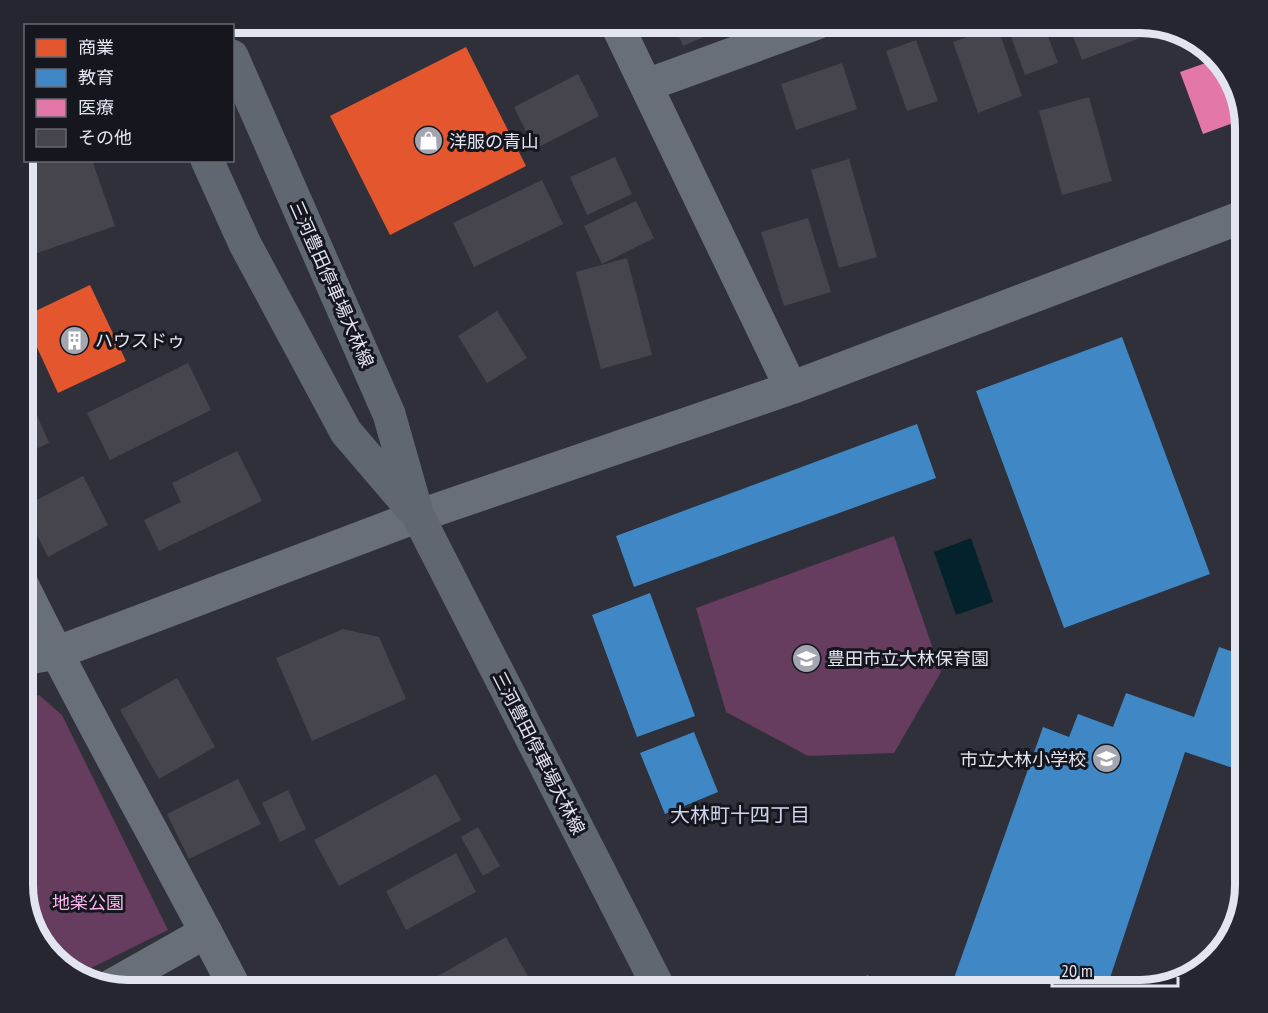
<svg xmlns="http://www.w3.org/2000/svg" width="1268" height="1013" font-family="'PT Sans Narrow','Noto Sans JP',sans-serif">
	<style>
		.green { fill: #663c5f }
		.water { fill: #04222b }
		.shops { fill: #e4572e }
		.schools { fill: #3f88c5 }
		.health { fill: #e377a8 }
		.building { fill: #46454e }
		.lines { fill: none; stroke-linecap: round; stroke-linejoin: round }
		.minor { stroke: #686f78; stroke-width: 33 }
		.major { stroke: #606771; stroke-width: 33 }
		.labels { text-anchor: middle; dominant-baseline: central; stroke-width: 6; stroke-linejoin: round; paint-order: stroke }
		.poi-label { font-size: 18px; fill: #e2e4f0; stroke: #15161e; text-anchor: start }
		.street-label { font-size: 18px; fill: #e2e4f0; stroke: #15161e }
		.park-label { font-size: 18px; fill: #ffb7ef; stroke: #15161e }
		.neighbourhood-label { font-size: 20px; fill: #d0d4ec; stroke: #15161e }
		.rim { fill: none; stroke: #e2e4f0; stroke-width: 8 }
	</style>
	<rect width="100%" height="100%" fill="#2f303a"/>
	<path class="green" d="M 894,536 L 941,672 L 894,753 L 808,756 L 726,712 L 696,608 Z
		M 39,695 L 62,715 L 168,930 L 81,973 L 59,965 L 34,932 L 23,892 L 23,697 Z"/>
	<path class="water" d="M 971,538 L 993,602 L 956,615 L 934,552 Z"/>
	<path class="shops" d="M 466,47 L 526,166 L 390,235 L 330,116 Z
		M 90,285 L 126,361 L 58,393 L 23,317 Z
		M 868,975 L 876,990 L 839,990 Z"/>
	<path class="schools" d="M 1122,337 L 1210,574 L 1064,628 L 976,391 Z
		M 917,424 L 936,478 L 634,587 L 616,536 Z
		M 650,593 L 695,716 L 637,737 L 592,615 Z
		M 1219,647 L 1245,656 L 1245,772 L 1185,752 L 1106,990 L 990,990 L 954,978 L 1043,727 L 1069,737 L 1078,714 L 1113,727 L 1126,693 L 1194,717 Z
		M 694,732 L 718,792 L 665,814 L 640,753 Z"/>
	<path class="health" d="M 1217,59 L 1235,81 L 1244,119 L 1203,134 L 1180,72 Z"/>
	<path class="building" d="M 673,23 L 719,23 L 722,29 L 683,46 Z
		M 1006,23 L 1043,23 L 1058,63 L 1025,75 Z
		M 1068,23 L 1141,23 L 1161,30 L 1082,60 Z
		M 997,26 L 1022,96 L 978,113 L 953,42 Z
		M 916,40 L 938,101 L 907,111 L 886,51 Z
		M 842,63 L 857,109 L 796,130 L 781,84 Z
		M 578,74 L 599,116 L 535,149 L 514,107 Z
		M 1089,97 L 1112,181 L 1062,195 L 1039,111 Z
		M 615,157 L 632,194 L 587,215 L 570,177 Z
		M 849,159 L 877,257 L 839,268 L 811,170 Z
		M 43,160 L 92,160 L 115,226 L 23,258 L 23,167 Z
		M 542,180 L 563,224 L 474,267 L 453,223 Z
		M 636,201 L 654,238 L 602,264 L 584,226 Z
		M 808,218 L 831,292 L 784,306 L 761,232 Z
		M 627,258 L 652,355 L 601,369 L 576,272 Z
		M 497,311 L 527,358 L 487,383 L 458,336 Z
		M 188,363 L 211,410 L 110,460 L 87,413 Z
		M 23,383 L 49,443 L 23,455 Z
		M 237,451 L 262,501 L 159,551 L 144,520 L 181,502 L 172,483 Z
		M 83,476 L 108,525 L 48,557 L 23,507 Z
		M 343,629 L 379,637 L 406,699 L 312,741 L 276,658 Z
		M 177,678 L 215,747 L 159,779 L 120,710 Z
		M 436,774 L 461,820 L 339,886 L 314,840 Z
		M 238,779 L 261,824 L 189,859 L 167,814 Z
		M 288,790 L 306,829 L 280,842 L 262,803 Z
		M 478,827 L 500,866 L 483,876 L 461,837 Z
		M 456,853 L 476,892 L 406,930 L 386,891 Z
		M 506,937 L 529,978 L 507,990 L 428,990 L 424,984 Z
		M 186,980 L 192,990 L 166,990 Z"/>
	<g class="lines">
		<path class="minor" d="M 616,23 L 791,388
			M 647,85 L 817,23
			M 23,586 C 90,723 167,855 236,990
			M 23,659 L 56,653 L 418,516 L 791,388 L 1245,216
			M 112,985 L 206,932"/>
		<path class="major" d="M 143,23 L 144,26
			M 218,23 L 219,26
			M 232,56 L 389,414 L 418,516 L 660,990
			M 207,160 L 245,244 L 346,432 L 411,508"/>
	</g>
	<defs>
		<symbol id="shop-disc" viewBox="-11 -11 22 22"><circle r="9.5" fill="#a3a5b0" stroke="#15161e"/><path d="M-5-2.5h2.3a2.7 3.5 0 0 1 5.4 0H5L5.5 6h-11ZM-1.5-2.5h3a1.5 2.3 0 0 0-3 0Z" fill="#fff"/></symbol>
		<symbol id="building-disc" viewBox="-11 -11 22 22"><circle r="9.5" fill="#a3a5b0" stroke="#15161e"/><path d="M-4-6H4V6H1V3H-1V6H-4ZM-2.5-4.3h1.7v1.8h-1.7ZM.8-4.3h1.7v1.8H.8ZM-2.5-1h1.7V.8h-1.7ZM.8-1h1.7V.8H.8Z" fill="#fff"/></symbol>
		<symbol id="school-disc" viewBox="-11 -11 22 22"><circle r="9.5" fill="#a3a5b0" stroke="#15161e"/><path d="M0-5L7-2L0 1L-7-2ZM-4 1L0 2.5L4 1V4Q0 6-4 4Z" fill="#fff"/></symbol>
	</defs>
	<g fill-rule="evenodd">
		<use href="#shop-disc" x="412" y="124" width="33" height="33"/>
		<use href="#building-disc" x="58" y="324" width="33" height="33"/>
		<use href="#school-disc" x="790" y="642" width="33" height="33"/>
		<use href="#school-disc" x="1090" y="742" width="33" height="33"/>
	</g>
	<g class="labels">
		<g class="poi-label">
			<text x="449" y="141">洋服の青山</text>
			<text x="95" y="340">ハウスドゥ</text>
			<text x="827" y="658">豊田市立大林保育園</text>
			<text x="1086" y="759" text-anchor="end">市立大林小学校</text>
		</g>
		<g class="street-label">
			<text transform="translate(332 284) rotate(66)">三河豊田停車場大林線</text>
			<text transform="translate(539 753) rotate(63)">三河豊田停車場大林線</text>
		</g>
		<g class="park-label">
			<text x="88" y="902">地楽公園</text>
		</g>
		<g class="neighbourhood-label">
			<text x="740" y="815">大林町十四丁目</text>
		</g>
	</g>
	<path d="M0 0H1268V1013H0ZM128 33H1140A95 95 0 0 1 1235 128V885A95 95 0 0 1 1140 980H128A95 95 0 0 1 33 885V128A95 95 0 0 1 128 33Z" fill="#25262f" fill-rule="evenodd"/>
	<path class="rim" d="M128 33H1140A95 95 0 0 1 1235 128V885A95 95 0 0 1 1140 980H128A95 95 0 0 1 33 885V128A95 95 0 0 1 128 33Z"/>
	<rect x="24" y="24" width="210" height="138" fill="#15161e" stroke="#676872" stroke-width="1.5"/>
	<rect x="36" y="39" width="30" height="18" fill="#e4572e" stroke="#676872" stroke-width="1.5"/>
	<text x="78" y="54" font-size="18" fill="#e2e4f0">商業</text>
	<rect x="36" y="69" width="30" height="18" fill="#3f88c5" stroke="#676872" stroke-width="1.5"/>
	<text x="78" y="84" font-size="18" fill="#e2e4f0">教育</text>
	<rect x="36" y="99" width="30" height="18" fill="#e377a8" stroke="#676872" stroke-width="1.5"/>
	<text x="78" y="114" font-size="18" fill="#e2e4f0">医療</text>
	<rect x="36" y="129" width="30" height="18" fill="#46454e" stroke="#676872" stroke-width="1.5"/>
	<text x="78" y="144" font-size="18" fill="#e2e4f0">その他</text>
	<path d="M1052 977v9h126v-9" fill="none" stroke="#e2e4f0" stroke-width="3"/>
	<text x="1061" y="977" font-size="18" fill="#e2e4f0" stroke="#15161e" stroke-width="4.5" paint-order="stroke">20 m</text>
</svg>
